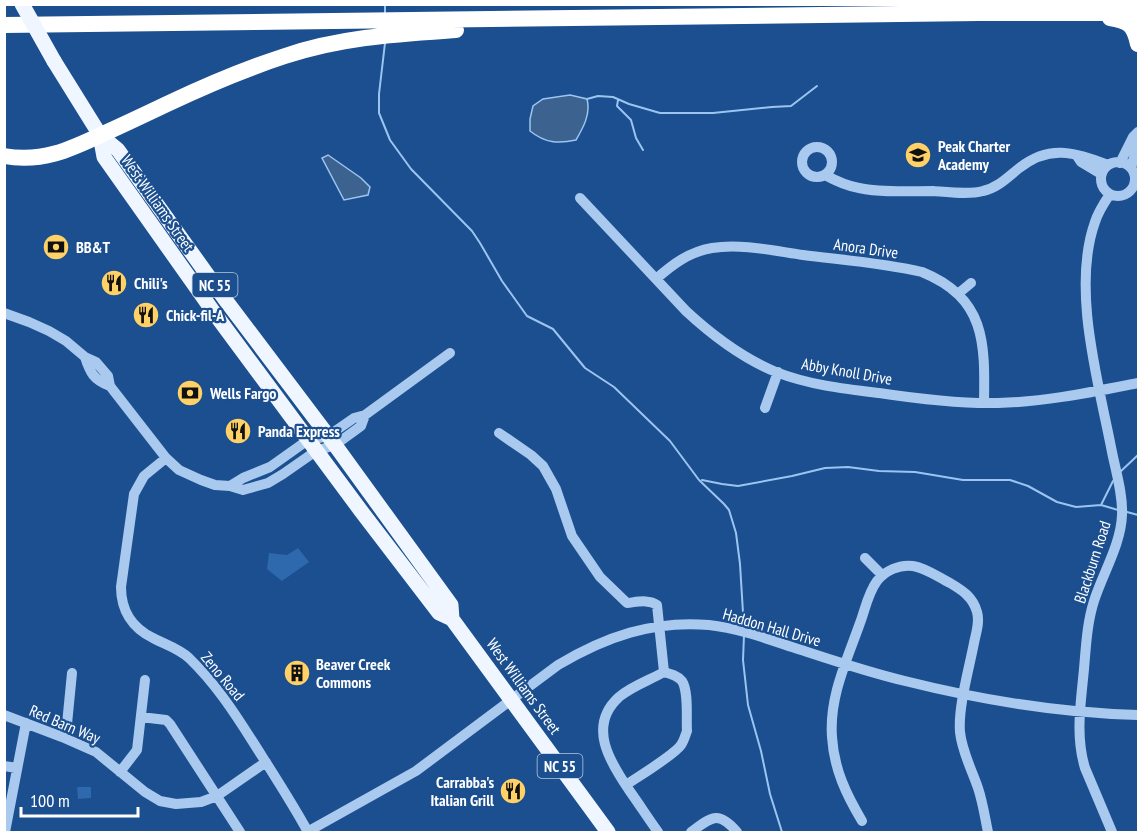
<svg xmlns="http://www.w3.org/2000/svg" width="1143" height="837" font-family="'PT Sans Narrow',sans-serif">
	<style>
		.green { fill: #2e69ad }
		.water { fill: #3c6290; stroke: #9cc4f0; stroke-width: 1.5 }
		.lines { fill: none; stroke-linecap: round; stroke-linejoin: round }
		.stream { stroke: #9cc4f0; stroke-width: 2 }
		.minor { stroke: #a9c9ee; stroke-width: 10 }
		.major { stroke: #f0f6ff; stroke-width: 15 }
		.highway { stroke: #fff; stroke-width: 16 }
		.major-bridge { stroke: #f0f6ff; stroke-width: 15 }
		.labels { text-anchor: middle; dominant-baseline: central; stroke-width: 4.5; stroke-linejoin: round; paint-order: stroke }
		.shield { fill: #1b4f8f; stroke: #bbcadd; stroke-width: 1.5 }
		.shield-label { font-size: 15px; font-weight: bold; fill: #fff }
		.poi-label { font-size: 16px; font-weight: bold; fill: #fff; stroke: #1b4f8f; text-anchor: start }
		.street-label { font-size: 16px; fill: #fff; stroke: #1b4f8f }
	</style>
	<rect width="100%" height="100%" fill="#1b4f8f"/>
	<path class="green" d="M 298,548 L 309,562 L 282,581 L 267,569 L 269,553 L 287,555 Z
		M 77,787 L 91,787 L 91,798 L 78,799 Z"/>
	<path class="water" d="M 570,95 L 587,99 C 591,114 583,128 576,140 C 558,144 545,143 530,131 L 530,119 L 533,106 L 543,99 Z
		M 328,155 L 361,178 L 370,187 L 368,195 L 344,200 L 322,158 Z"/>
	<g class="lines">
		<path class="stream" d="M 385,14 L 385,4
			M 385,43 L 379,94 L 379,113 L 390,140 L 411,169 L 472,231 L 480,243 L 502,281 L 527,316 L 553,329 L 585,368 L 614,387 L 670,441 L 699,480 L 724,504 L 729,510 L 736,533 L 740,564 L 744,629
			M 587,99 L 598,96 L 613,97 L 629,104 L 660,113 L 713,113 L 772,107 L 791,106 L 817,86
			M 618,100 L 617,106 L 631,120 L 636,138 L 643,150
			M 1120,472 L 1138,455
			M 702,480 L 722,484 L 738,486 L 792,476 L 825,468 L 848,467 L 879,471 L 915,472 L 963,480 L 1010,480 L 1028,486 L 1057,502 L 1076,507 L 1101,505 L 1118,510
			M 1101,505 L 1113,481
			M 1127,512 L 1138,515
			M 744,635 L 743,660 L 748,705 L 761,751 L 770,794 L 782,832"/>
		<path class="minor" d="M802 162a15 15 0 1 1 30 0a15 15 0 1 1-30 0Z
			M 1077,156 L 1081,162 L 1101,174
			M1101 179a17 17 0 1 1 34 0a17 17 0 1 1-34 0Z
			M 1120,163 L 1133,137 L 1138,132
			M 1131,168 L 1138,144
			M 825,175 C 836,181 847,186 859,188 C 883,193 909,191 933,191 C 949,192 968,195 983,191 C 997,188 1007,178 1018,169 C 1049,144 1073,152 1108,165
			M 1110,194 C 1104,203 1098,212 1095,222 C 1071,289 1099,384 1112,452 C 1116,472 1123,494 1122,515 C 1121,544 1103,573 1094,601 C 1087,623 1086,646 1084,669 C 1081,702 1075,735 1085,768 L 1112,832
			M 580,198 L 686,311 C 713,336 742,358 776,372 C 809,385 845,389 879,393 C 919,399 958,404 998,403 C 1045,402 1092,392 1138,383
			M 656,279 C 673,264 689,252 712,248 C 740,243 775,251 803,255 C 843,260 884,263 922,272 C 986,298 985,343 984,403
			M 959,293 L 971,283
			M 4,313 L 29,322 L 49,331 L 66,341 L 85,357 L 96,362 L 108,376 L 110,386 L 166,458 L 179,470 L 201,480 L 215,485 L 230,486 L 243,490 L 268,483 L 283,474 L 316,451 L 335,445 L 361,426 L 365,415
			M 85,357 C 90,373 94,380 110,386
			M 765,408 L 778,372
			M 499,433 L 531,455 L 543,466 L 556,489 L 572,536 L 600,577 L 627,603 C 637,602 649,599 657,605 L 664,672 C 650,680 632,686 619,697 C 587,726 610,762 629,790 C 639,804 648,818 658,832
			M 166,458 L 144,476 L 134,494 L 121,587 C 121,610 132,628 153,638 C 166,645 178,648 189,658 C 215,683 234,712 253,742 C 272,772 291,801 308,832
			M 230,486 L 243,478 L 270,467 L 308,440 L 328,436 L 354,418 L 365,415 L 450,353
			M 865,558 L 882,575
			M 4,715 L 62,737 L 96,752 L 145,792 L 160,801 L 176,804 L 201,802 L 217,796 L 266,762
			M 141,717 L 166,720 L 170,724 L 240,832
			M 62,737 L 67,724 L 72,673
			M 4,766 L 17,768
			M 120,772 L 137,750 L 145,680
			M 626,785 C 639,776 673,756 681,745 C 684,741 685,736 687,731 C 686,718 689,692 682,681 C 678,676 671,674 664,672
			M 862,821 C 846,794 834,769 832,737 C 829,697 847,660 860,623 C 865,610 868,593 877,581 C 885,571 899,564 913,566 C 926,568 938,577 950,583 C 962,590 973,597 977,612 C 980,622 976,633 974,643 C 969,669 958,707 960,732 C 962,752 972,770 978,788 C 983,803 985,818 988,832
			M 5,832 L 26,723
			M 307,832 L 416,771 L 558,665 C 605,637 653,620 709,625 C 737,628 765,638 792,647 C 829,659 867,672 905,681 C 981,700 1060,713 1138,715
			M 691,832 C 712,817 718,810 737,832"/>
		<path class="major" d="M 54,61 L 100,135 L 118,150 L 224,298 L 335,445 L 451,605 L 452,619
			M 100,135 L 104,157 L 215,314 L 361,511 L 439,613 L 452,619 L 608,832"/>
		<path class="highway" d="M 1110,18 C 1129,21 1134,25 1138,44
			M 4,25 L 979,13 L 1138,13
			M 4,156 C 43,163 71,149 105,133 C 125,124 146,114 167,104 C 205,86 245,69 285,56 C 341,37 398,34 456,30"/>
		<path class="major-bridge" d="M 22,4 L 54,61"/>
	</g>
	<defs>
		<symbol id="school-disc" viewBox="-11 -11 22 22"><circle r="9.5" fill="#ffd166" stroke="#1b4f8f"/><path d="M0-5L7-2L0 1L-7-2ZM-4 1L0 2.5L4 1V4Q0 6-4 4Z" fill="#111"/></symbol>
		<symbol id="bank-disc" viewBox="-11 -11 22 22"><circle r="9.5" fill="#ffd166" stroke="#1b4f8f"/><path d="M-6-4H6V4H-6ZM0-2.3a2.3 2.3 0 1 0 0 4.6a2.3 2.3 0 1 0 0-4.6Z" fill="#111"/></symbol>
		<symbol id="restaurant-disc" viewBox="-11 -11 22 22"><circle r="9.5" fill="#ffd166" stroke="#1b4f8f"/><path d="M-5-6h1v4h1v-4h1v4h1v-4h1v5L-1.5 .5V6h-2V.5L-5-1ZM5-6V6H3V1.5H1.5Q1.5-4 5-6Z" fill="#111"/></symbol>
		<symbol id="building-disc" viewBox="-11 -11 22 22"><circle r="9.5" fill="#ffd166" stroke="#1b4f8f"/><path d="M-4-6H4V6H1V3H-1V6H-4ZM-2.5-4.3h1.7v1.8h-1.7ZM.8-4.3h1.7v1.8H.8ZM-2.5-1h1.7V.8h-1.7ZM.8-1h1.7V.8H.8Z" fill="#111"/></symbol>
	</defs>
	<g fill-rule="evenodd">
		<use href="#school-disc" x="903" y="140" width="30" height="30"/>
		<use href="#bank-disc" x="41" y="232" width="30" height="30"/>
		<use href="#restaurant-disc" x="99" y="268" width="30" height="30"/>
		<use href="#restaurant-disc" x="131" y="300" width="30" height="30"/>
		<use href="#bank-disc" x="175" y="378" width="30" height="30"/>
		<use href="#restaurant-disc" x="223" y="416" width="30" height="30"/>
		<use href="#building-disc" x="282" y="658" width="30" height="30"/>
		<use href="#restaurant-disc" x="498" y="776" width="30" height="30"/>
	</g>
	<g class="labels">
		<g class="shield">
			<rect x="192.5" y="273" width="45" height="24" rx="4.5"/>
			<rect x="537.5" y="754" width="45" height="24" rx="4.5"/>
		</g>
		<g class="shield-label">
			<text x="215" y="285">NC 55</text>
			<text x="560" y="766">NC 55</text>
		</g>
		<g class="poi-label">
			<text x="938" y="146">Peak Charter<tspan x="938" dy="18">Academy</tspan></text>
			<text x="76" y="247">BB&amp;T</text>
			<text x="134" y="283">Chili's</text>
			<text x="166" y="315">Chick-fil-A</text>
			<text x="210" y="393">Wells Fargo</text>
			<text x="258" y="431">Panda Express</text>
			<text x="316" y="664">Beaver Creek<tspan x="316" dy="18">Commons</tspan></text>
			<text x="494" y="782" text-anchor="end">Carrabba's<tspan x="494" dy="18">Italian Grill</tspan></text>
		</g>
		<g class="street-label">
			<text transform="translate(158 203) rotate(55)">West Williams Street</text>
			<text transform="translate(866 248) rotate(8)">Anora Drive</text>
			<text transform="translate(847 371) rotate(10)">Abby Knoll Drive</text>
			<text transform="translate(1092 562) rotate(-72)">Blackburn Road</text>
			<text transform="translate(772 627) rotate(16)">Haddon Hall Drive</text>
			<text transform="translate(223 676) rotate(50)">Zeno Road</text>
			<text transform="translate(524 686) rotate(54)">West Williams Street</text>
			<text transform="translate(65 724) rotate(23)">Red Barn Way</text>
		</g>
	</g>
	<rect width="1143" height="837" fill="none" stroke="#ffffff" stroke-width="12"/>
	<path d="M21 807v9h117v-9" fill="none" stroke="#ffffff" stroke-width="3"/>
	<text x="30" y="807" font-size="18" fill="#ffffff" stroke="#1b4f8f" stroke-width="4.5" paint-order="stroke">100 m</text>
</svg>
